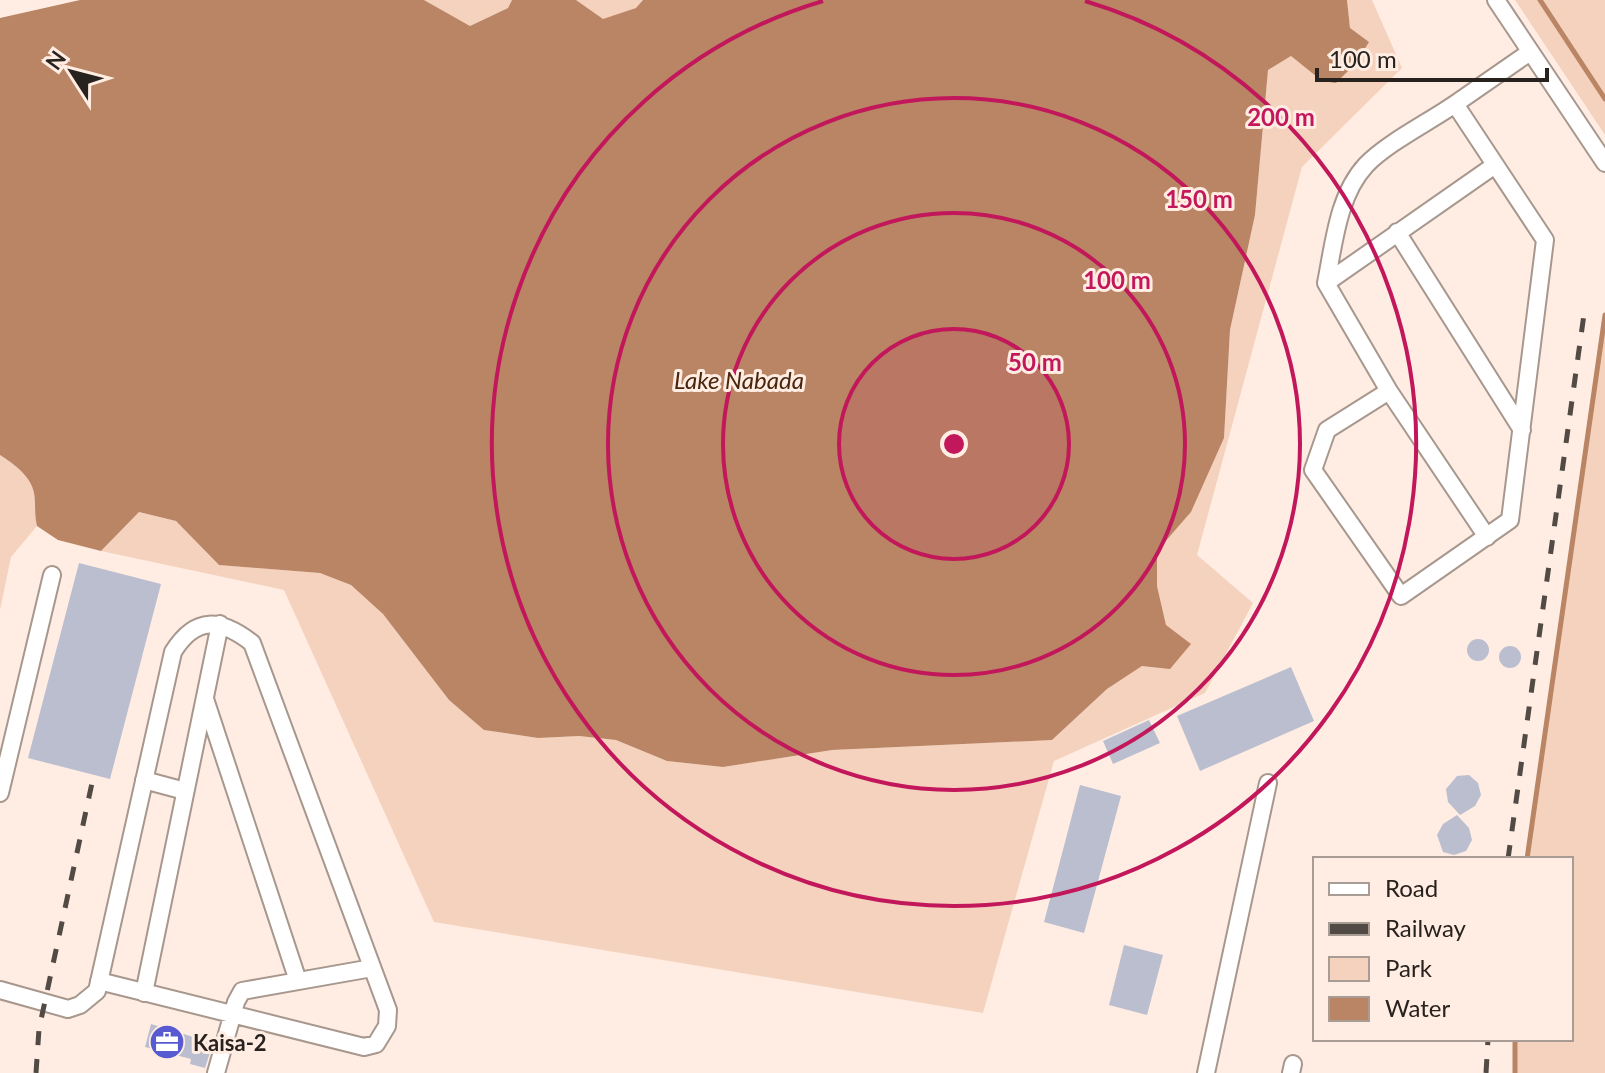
<svg xmlns="http://www.w3.org/2000/svg" width="1605" height="1073" font-family="Lato,sans-serif">
	<style>
		.green { fill: #f5d2bd }
		.water { fill: #b98565 }
		.lines { fill: none; stroke-linecap: round; stroke-linejoin: round }
		.stream { stroke: #b98565; stroke-width: 5 }
		.building { fill: #bbbece }
		.minor-casing { stroke: #a7978d; stroke-width: 20 }
		.minor { stroke: #fff; stroke-width: 16 }
		.rail { stroke: #524a45; stroke-width: 5; stroke-dasharray: 14 14; stroke-linecap: butt }
		.ring { fill: none; stroke: #c2185b; stroke-width: 4 }
		.labels { text-anchor: middle; dominant-baseline: central; stroke-width: 6; stroke-linejoin: round; paint-order: stroke }
		.poi-label { font-size: 22px; font-weight: bold; fill: #28221e; stroke: #ffede3; text-anchor: start }
		.water-label { font-size: 24px; font-style: italic; fill: #4a260d; stroke: #ffede3 }
		.centre { fill: #c2185b; stroke: #ffede3; stroke-width: 4 }
		.ring-label { font-size: 24px; text-anchor: middle; font-weight: bold; fill: #c2185b; stroke: #ffede3; stroke-width: 6; stroke-linejoin: round; paint-order: stroke }
	</style>
	<rect width="100%" height="100%" fill="#ffede3"/>
	<path class="green" d="M 424,0 L 512,0 L 508,8 L 470,26 Z
		M 576,0 L 643,0 L 637,8 L 603,20 Z
		M 1347,0 L 1372,0 L 1402,68 L 1302,167 L 1197,555 L 1253,603 L 1205,693 L 1054,761 L 983,1013 L 434,922 L 284,590 L 101,551 L 139,512 L 176,521 L 219,565 L 320,573 L 351,585 L 383,614 L 449,700 L 485,730 L 538,738 L 579,736 L 616,740 L 667,761 L 723,767 L 832,750 L 1052,740 L 1107,689 L 1142,666 L 1166,625 L 1157,586 L 1157,551 L 1191,512 L 1224,438 L 1230,330 L 1255,215 L 1268,69 L 1291,56 L 1322,81 L 1350,28 Z
		M 1515,0 L 1605,0 L 1605,135 Z
		M 1605,315 L 1605,1073 L 1515,1073 L 1515,1039 L 1571,1039 L 1571,859 L 1527,859 Z
		M 0,455 C 14,464 31,476 34,493 C 36,504 34,514 37,526 L 11,557 L 0,610 Z"/>
	<path class="water" d="M 80,0 L 424,0 L 470,26 L 508,8 L 512,0 L 576,0 L 603,19 L 636,8 L 643,0 L 1347,0 L 1350,28 L 1369,42 L 1356,63 L 1336,83 L 1322,81 L 1291,56 L 1268,70 L 1255,215 L 1230,330 L 1224,438 L 1191,512 L 1157,551 L 1157,586 L 1166,625 L 1191,644 L 1170,669 L 1142,666 L 1107,689 L 1052,740 L 832,750 L 723,767 L 667,761 L 616,740 L 579,736 L 538,738 L 484,730 L 449,700 L 383,614 L 351,585 L 320,573 L 219,565 L 176,521 L 139,512 L 101,551 L 58,540 L 37,526 C 34,514 36,504 34,493 C 31,476 14,464 0,455 L 0,18 Z"/>
	<g class="lines">
		<path class="stream" d="M 1540,0 L 1605,99
			M 1527,859 L 1605,315
			M 1515,1039 L 1515,1073"/>
	</g>
	<path class="building" d="M 79,563 L 161,584 L 110,779 L 28,758 Z
		M1467 650a11 11 0 1 1 22 0a11 11 0 1 1-22 0Z
		M1499 657a11 11 0 1 1 22 0a11 11 0 1 1-22 0Z
		M 1291,667 L 1314,721 L 1200,771 L 1177,716 Z
		M 1149,720 L 1160,743 L 1113,764 L 1103,741 Z
		M 1469,775 L 1478,783 L 1481,795 L 1475,806 L 1460,815 L 1448,802 L 1446,789 L 1457,776 Z
		M 1080,785 L 1121,796 L 1084,933 L 1044,922 Z
		M 1457,815 L 1469,828 L 1472,840 L 1466,851 L 1454,855 L 1443,852 L 1437,835 L 1443,824 Z
		M 1124,945 L 1163,955 L 1147,1015 L 1109,1005 Z
		M 151,1024 L 213,1043 L 205,1068 L 190,1064 L 191,1059 L 145,1047 Z"/>
	<g class="lines">
		<defs>
			<path id="minor" d="M 1496,0 L 1605,163
				M 1455,104 C 1429,122 1387,143 1366,165 C 1338,195 1334,243 1326,283 L 1389,391 L 1487,537
				M 1397,232 L 1522,430
				M 1326,283 L 1495,165
				M 1389,391 L 1327,430 L 1313,470 L 1401,596 L 1510,520 L 1545,240 L 1455,104 L 1530,52
				M 205,699 L 298,981
				M 144,780 L 185,791
				M 0,793 L 52,575
				M 0,990 L 68,1009 L 80,1005 L 97,991 L 173,652 C 196,615 221,619 252,643 L 388,1010 L 387,1026 L 376,1044 L 364,1047 L 99,981
				M 144,993 L 220,624
				M 216,1073 L 236,1002 L 242,991 L 372,968
				M 1206,1073 L 1268,783
				M 1291,1073 L 1293,1064"/>
		</defs>
		<use href="#minor" class="minor-casing"/>
		<use href="#minor" class="minor"/>
		<path class="rail" d="M 1508,859 L 1585,307
			M 36,1073 L 39,1029 L 92,783
			M 1486,1073 L 1488,1039"/>
	</g>
	<circle cx="954" cy="444" r="115" fill="#c2185b" fill-opacity=".12"/>
	<g class="ring">
		<circle cx="954" cy="444" r="115"/>
		<circle cx="954" cy="444" r="231"/>
		<circle cx="954" cy="444" r="346"/>
		<path d="M1085 1A462 462 0 1 1 823 1"/>
	</g>
	<defs>
		<symbol id="office-disc" viewBox="-11 -11 22 22"><circle r="9.5" fill="#575ad1" stroke="#ffede3"/><path d="M-6-3h4V-5.5h4V-3h4V5H-6ZM-1-4.5V-3h2v-1.5ZM-6 0V1H6V0Z" fill="#fff"/></symbol>
	</defs>
	<g fill-rule="evenodd">
		<use href="#office-disc" x="147" y="1022" width="40" height="40"/>
	</g>
	<g class="labels">
		<g class="poi-label">
			<text x="193" y="1042">Kaisa-2</text>
		</g>
		<g class="water-label">
			<text x="739" y="379">Lake Nabada</text>
		</g>
	</g>
	<circle cx="954" cy="444" r="12" class="centre"/>
	<g class="ring-label">
		<text x="1281" y="126">200 m</text>
		<text x="1199" y="208">150 m</text>
		<text x="1117" y="289">100 m</text>
		<text x="1035" y="371">50 m</text>
	</g>
	<rect x="1313" y="857" width="260" height="184" fill="#ffede3" stroke="#a99c94" stroke-width="2"/>
	<rect x="1329" y="883" width="40" height="12" fill="#ffffff" stroke="#a99c94" stroke-width="2"/>
	<text x="1385" y="897" font-size="24" fill="#28221e">Road</text>
	<rect x="1329" y="923" width="40" height="12" fill="#524a45" stroke="#a99c94" stroke-width="2"/>
	<text x="1385" y="937" font-size="24" fill="#28221e">Railway</text>
	<rect x="1329" y="957" width="40" height="24" fill="#f5d2bd" stroke="#a99c94" stroke-width="2"/>
	<text x="1385" y="977" font-size="24" fill="#28221e">Park</text>
	<rect x="1329" y="997" width="40" height="24" fill="#b98565" stroke="#a99c94" stroke-width="2"/>
	<text x="1385" y="1017" font-size="24" fill="#28221e">Water</text>
	<g transform="translate(72 72) rotate(306)" stroke="#ffede3" stroke-width="6" paint-order="stroke">
	<path d="M0-6L14 30L0 20L-14 30Z" fill="#28221e"/>
	<text y="-12" font-size="22" font-weight="bold" text-anchor="middle" fill="#28221e">N</text>
	</g>
	<path d="M1317 68v12h230v-12" fill="none" stroke="#28221e" stroke-width="4"/>
	<text x="1329" y="68" font-size="24" fill="#28221e" stroke="#ffede3" stroke-width="6" paint-order="stroke">100 m</text>
</svg>
